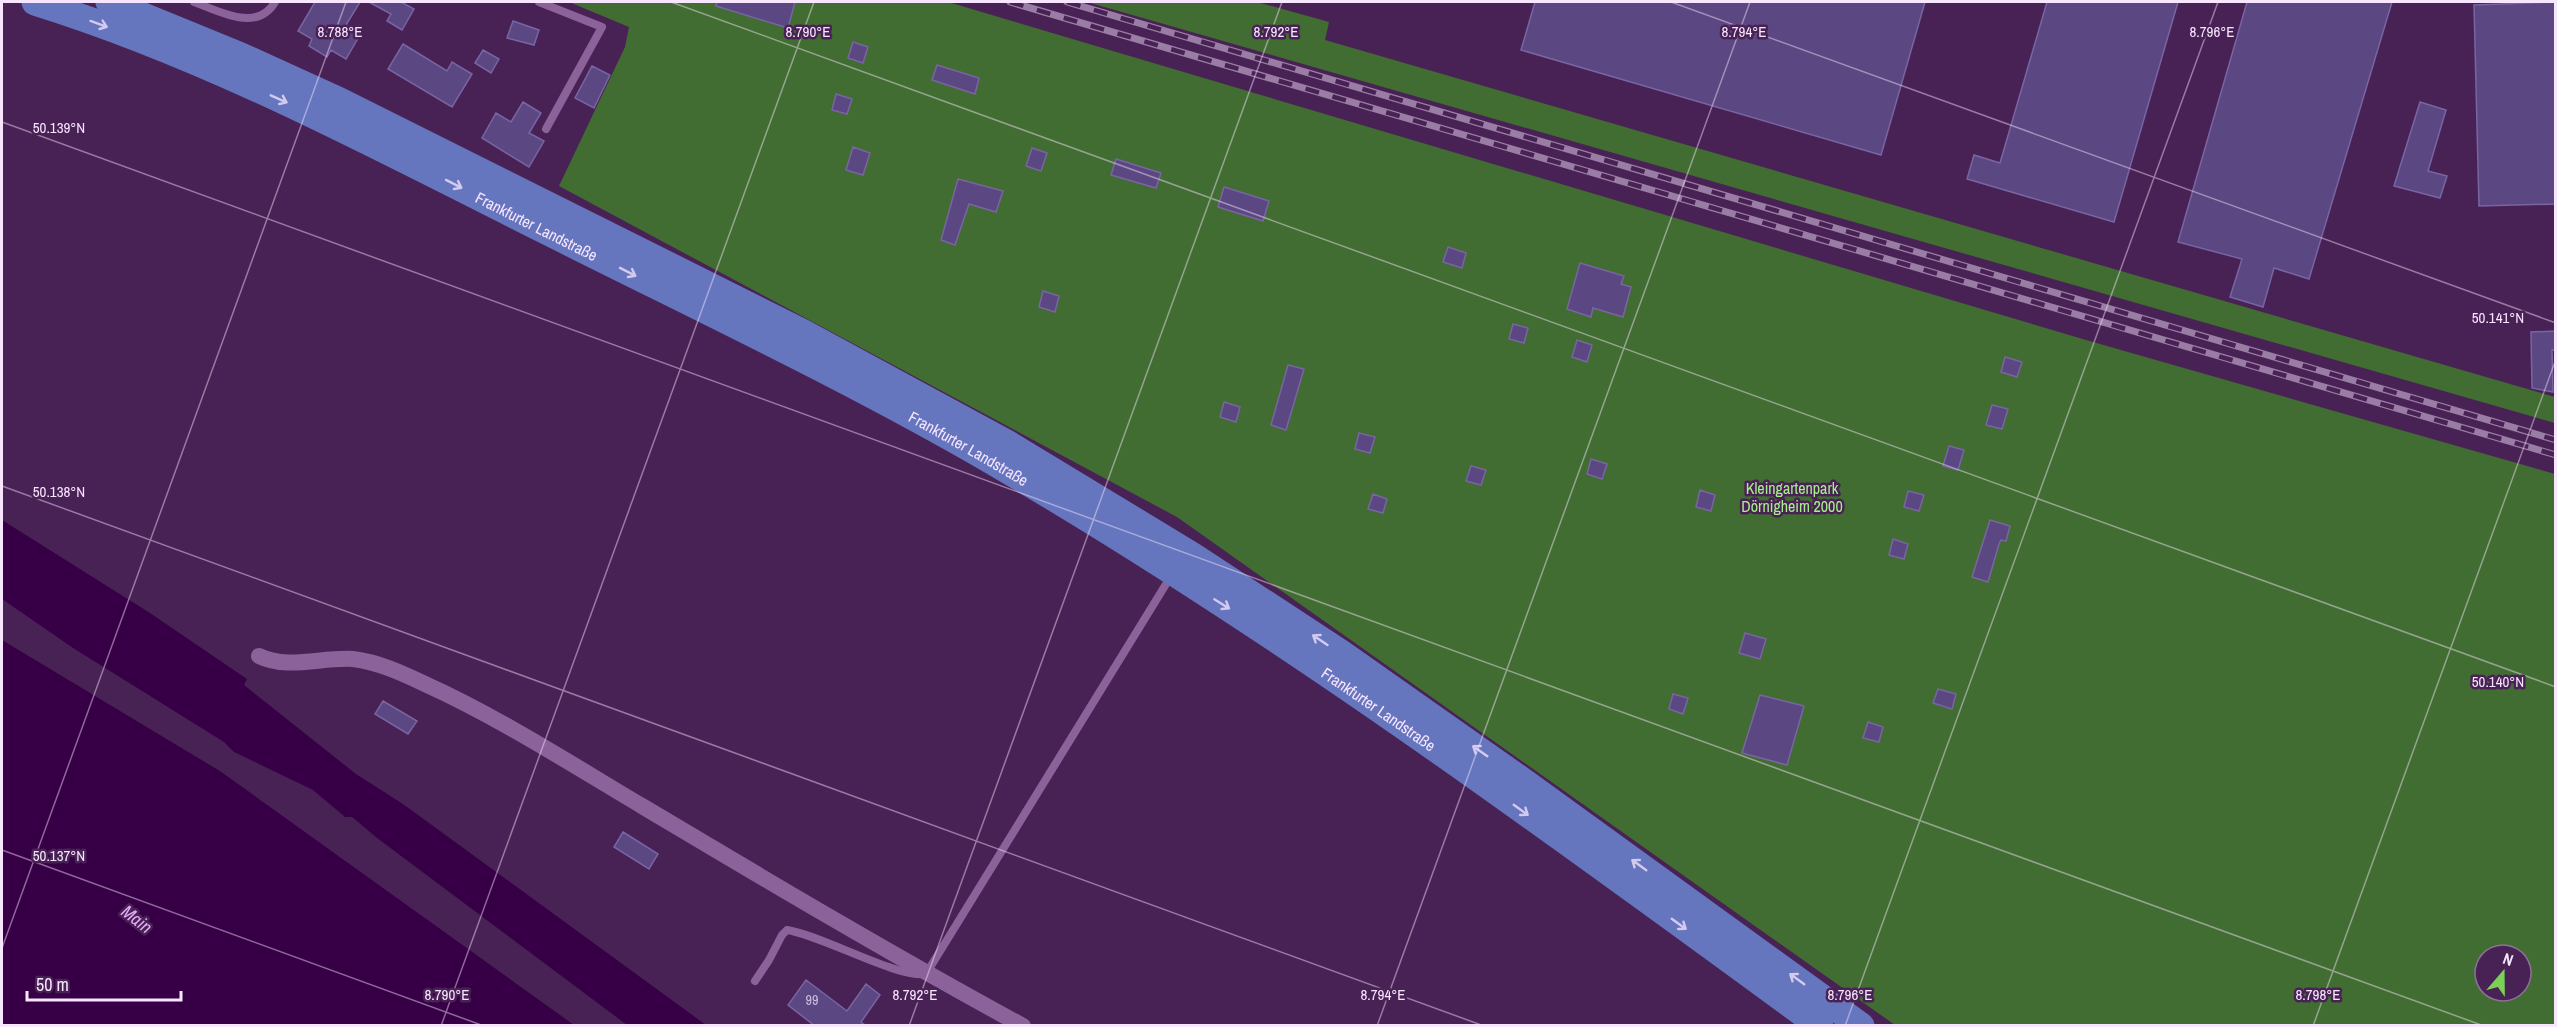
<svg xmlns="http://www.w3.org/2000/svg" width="2557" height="1027" font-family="'Archivo Narrow',sans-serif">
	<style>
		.green { fill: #426d32; fill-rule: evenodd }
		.water { fill: #370046 }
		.building { fill: #5b4782; stroke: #7865a2; stroke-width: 1.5 }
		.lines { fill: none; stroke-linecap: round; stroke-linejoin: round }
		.service { stroke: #8c629a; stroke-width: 8 }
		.minor { stroke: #8c629a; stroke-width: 16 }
		.primary { stroke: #6576be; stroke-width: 27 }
		.rail-casing { stroke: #9a7da4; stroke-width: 7 }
		.rail { stroke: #492255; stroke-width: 4.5; stroke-dasharray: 14; stroke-linecap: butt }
		.oneway { stroke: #d3caef }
		.ticks { fill: none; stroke: #f8e6ff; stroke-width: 1.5; stroke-opacity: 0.45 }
		.labels { text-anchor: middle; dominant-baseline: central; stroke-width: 5; stroke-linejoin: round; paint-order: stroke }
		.number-label { font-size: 14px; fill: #d1bee0 }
		.street-label { font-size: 16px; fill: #f8e6ff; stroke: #492255 }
		.park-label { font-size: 16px; fill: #a5f089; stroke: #492255 }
		.water-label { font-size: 18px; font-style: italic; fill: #e5aaf8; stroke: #492255 }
		.ticks-label { font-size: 15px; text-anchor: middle; fill: #f8e6ff; stroke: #492255; stroke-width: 5; stroke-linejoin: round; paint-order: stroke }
	</style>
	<rect width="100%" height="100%" fill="#492255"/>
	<path class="green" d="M 569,2 L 948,2 L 2086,340 L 2555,474 L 2555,1025 L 1895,1025 L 1177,517 L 559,186 L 625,47 L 629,27 ZM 2485,955 L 2521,955 L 2521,991 L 2485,991 Z
		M 1087,2 L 1257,2 L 1329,22 L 1325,40 L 2555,397 L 2555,423 Z"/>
	<path class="water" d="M 2,520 L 150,613 L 247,679 L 244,685 L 356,774 L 403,804 L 706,1025 L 627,1025 L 377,838 L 352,817 L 345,817 L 313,790 L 234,752 L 224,742 L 73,648 L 2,599 Z
		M 2,640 L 220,771 L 574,1025 L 2,1025 Z"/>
	<path class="building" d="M 315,2 L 360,2 L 346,25 L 361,33 L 346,59 L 331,50 L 327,57 L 309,46 L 312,39 L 298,31 Z
		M 369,2 L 401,2 L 414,9 L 402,30 L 387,21 L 391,14 Z
		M 717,2 L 795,2 L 788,28 L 716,6 Z
		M 1535,2 L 1925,2 L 1881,155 L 1521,50 Z
		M 2047,2 L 2178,2 L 2114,222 L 1967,179 L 1974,155 L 2000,163 Z
		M 2247,2 L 2392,2 L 2309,279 L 2274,268 L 2263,307 L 2230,297 L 2242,259 L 2178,242 Z
		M 2556,2 L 2556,204 L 2479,206 L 2474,5 Z
		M 513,21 L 539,30 L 534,45 L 507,38 Z
		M 853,42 L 868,47 L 863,63 L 848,58 Z
		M 403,44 L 447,71 L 452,62 L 472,74 L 452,107 L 388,69 Z
		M 483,50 L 499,59 L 491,73 L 475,63 Z
		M 937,65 L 979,78 L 975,94 L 932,80 Z
		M 592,66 L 610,75 L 594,108 L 575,98 Z
		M 836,94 L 852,99 L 847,114 L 832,110 Z
		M 523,102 L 541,113 L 529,133 L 544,141 L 529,167 L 482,138 L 496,113 L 511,122 Z
		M 2420,102 L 2446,110 L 2428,171 L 2447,176 L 2440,198 L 2394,186 Z
		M 853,147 L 870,153 L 863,175 L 846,170 Z
		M 1032,148 L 1047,153 L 1041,171 L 1026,166 Z
		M 1116,159 L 1161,173 L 1156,188 L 1111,175 Z
		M 958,179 L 1003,191 L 996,212 L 969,204 L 955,245 L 941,240 Z
		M 1224,187 L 1269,201 L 1263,221 L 1218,207 Z
		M 1448,247 L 1466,253 L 1462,268 L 1443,262 Z
		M 1580,263 L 1624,276 L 1621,284 L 1631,287 L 1623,317 L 1593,308 L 1591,317 L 1567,309 Z
		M 1043,291 L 1059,296 L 1055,312 L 1039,307 Z
		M 1513,324 L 1528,328 L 1524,343 L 1509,339 Z
		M 2556,331 L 2556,350 L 2552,350 L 2553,392 L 2532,388 L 2531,332 Z
		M 1577,340 L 1592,345 L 1587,362 L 1572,357 Z
		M 2005,357 L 2022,362 L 2017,377 L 2001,372 Z
		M 1288,365 L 1304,369 L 1286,430 L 1271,425 Z
		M 1224,402 L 1240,407 L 1236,422 L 1220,417 Z
		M 1992,405 L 2008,409 L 2002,429 L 1986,425 Z
		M 1359,433 L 1375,437 L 1370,453 L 1355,449 Z
		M 1949,446 L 1964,450 L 1958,470 L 1943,466 Z
		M 1591,459 L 1607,464 L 1602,479 L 1587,474 Z
		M 1471,466 L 1486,470 L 1481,485 L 1466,481 Z
		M 1700,490 L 1715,495 L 1711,511 L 1696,507 Z
		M 1908,491 L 1924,495 L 1919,511 L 1904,507 Z
		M 1373,494 L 1387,499 L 1383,513 L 1368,509 Z
		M 1990,520 L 2010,526 L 2006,541 L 2001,540 L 1999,544 L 1988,582 L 1972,577 Z
		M 1893,539 L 1908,544 L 1904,559 L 1889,555 Z
		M 1745,633 L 1766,639 L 1760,659 L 1739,653 Z
		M 1938,689 L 1956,694 L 1952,709 L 1933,703 Z
		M 1673,694 L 1688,698 L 1683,714 L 1669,709 Z
		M 1760,695 L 1804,706 L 1787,765 L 1742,753 Z
		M 383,701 L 417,721 L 408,734 L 375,714 Z
		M 1868,722 L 1883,727 L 1879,742 L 1863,738 Z
		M 623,832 L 658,854 L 649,869 L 614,847 Z
		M 806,980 L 847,1011 L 866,984 L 880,995 L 861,1022 L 866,1026 L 815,1026 L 788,1005 Z"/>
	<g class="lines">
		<path class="service" d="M 194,2 C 219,11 257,33 275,2
			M 539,2 L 602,27 L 546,129
			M 755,981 L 769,960 L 782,935 L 787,930 C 824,936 896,978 926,974 L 1171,576"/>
		<path class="minor" d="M 259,656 C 288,670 321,657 353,659 C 378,662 402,673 425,684 C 500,718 571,764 642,806 C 768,881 894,956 1023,1026"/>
		<g class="primary">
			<path id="s1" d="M 35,2 C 212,57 380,148 546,231 C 697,307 851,379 997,464 C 1284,632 1552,830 1820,1026"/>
			<path d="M 109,2 L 241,56 L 340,101 L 804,333 L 1005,442 L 1193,556 L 1341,653 L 1527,784 L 1861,1026"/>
		</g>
		<defs>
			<path id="rail" d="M 1010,2 L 2556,455
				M 1067,2 L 2556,440"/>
		</defs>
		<use href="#rail" class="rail-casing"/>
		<use href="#rail" class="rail"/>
	</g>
	<defs><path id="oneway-shaft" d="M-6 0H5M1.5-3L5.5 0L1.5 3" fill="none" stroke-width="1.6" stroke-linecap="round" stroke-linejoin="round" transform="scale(1.5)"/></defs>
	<g class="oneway">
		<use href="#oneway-shaft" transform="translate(99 24) rotate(20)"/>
		<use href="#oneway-shaft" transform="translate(279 99) rotate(24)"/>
		<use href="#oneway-shaft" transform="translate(454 184) rotate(27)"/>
		<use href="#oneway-shaft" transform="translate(628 272) rotate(27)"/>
		<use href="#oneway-shaft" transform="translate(1222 604) rotate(32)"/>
		<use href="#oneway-shaft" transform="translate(1320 640) rotate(-146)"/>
		<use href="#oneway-shaft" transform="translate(1480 751) rotate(-145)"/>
		<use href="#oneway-shaft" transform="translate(1521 810) rotate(36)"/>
		<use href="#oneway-shaft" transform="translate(1639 865) rotate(-144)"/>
		<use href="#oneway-shaft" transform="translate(1679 924) rotate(36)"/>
		<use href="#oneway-shaft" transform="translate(1797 979) rotate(-144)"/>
	</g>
	<path class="ticks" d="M 671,2 L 2556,687M 1671,2 L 2556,323M 2,122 L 2484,1026M 2,486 L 1484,1026M 2,850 L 484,1026M 2,948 L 346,2M 441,1026 L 814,2M 909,1026 L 1282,2M 1377,1026 L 1750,2M 1845,1026 L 2218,2M 2313,1026 L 2556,359"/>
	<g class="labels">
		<g class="number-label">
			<text x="812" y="1000">99</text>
		</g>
		<g class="street-label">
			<text stroke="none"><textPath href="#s1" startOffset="550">Frankfurter Landstraße</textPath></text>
			<text stroke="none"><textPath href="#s1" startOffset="1036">Frankfurter Landstraße</textPath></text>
			<text stroke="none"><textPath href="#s1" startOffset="1522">Frankfurter Landstraße</textPath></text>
		</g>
		<g class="park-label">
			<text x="1792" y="488">Kleingartenpark<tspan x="1792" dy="18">Dörnigheim 2000</tspan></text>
		</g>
		<g class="water-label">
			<text transform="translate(137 919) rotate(38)">Main</text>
		</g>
	</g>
	<g class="ticks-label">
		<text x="808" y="37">8.790°E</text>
		<text x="1276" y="37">8.792°E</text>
		<text x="1744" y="37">8.794°E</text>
		<text x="2212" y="37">8.796°E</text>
		<text x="340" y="37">8.788°E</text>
		<text x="59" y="133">50.139°N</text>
		<text x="2498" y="323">50.141°N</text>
		<text x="59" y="497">50.138°N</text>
		<text x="2498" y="687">50.140°N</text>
		<text x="59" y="861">50.137°N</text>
		<text x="447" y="1000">8.790°E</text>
		<text x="915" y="1000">8.792°E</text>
		<text x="1383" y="1000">8.794°E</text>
		<text x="1850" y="1000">8.796°E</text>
		<text x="2318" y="1000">8.798°E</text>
	</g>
	<rect width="2557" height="1027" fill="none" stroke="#f8e6ff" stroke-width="6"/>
	<g transform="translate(2503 973) rotate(20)"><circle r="28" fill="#492255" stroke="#8f7099" stroke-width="1.5"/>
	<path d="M0-4.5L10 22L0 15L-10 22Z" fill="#7ad156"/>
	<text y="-9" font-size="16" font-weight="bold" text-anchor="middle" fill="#f8e6ff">N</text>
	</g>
	<path d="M27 991v9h154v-9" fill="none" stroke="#f8e6ff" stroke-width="3"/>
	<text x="36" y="991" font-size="18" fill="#f8e6ff" stroke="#492255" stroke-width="4.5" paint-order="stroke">50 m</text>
</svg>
